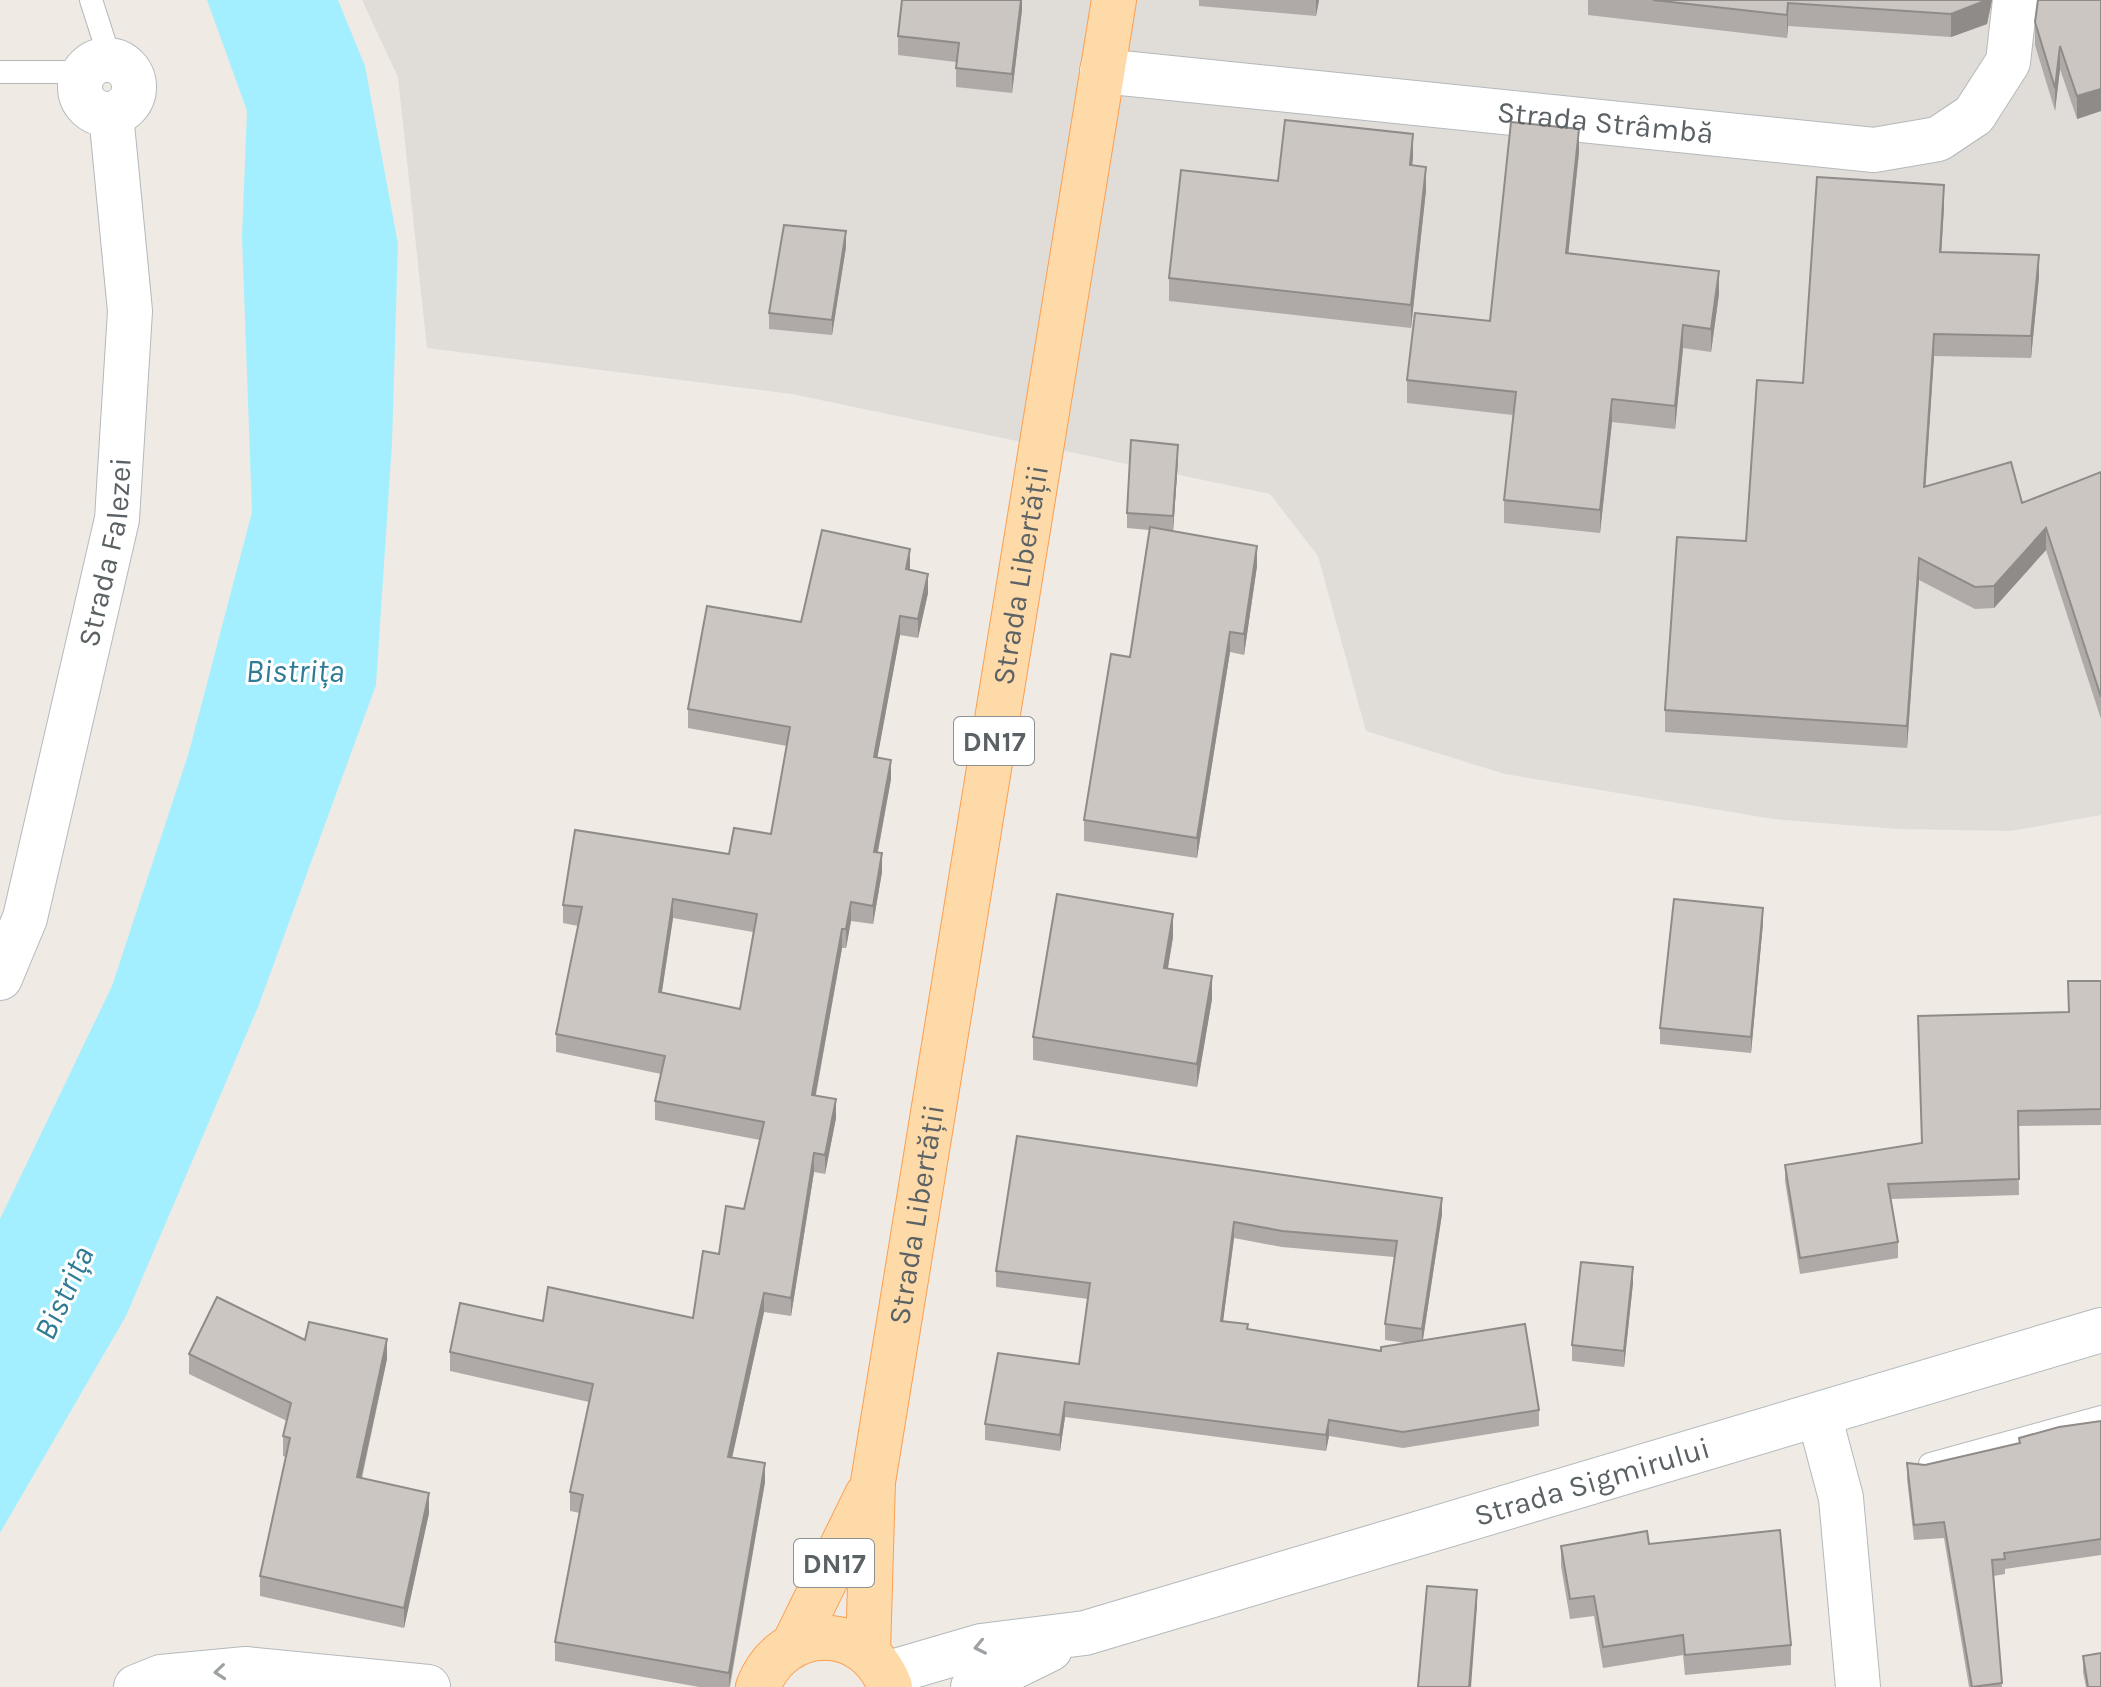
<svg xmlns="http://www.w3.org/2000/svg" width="2101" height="1687" font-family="Karla,sans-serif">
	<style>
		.industrial { fill: #e0dcd8 }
		.water { fill: #a4efff }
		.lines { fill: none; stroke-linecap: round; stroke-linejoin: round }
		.service-casing { stroke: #b4b9bc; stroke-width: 24 }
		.minor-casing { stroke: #b4b9bc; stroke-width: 46 }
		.tertiary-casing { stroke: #b4b9bc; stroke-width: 46 }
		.secondary-casing { stroke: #b2b9bc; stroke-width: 46 }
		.primary-casing { stroke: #fd9e4f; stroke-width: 46 }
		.service { stroke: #fff; stroke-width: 22 }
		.minor { stroke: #fff; stroke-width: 44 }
		.tertiary { stroke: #fff; stroke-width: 44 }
		.secondary { stroke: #fff; stroke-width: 44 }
		.primary { stroke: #ffdaa9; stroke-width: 44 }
		.wall { fill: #afaaa7; fill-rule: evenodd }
		.shaded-wall { fill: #8f8b88 }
		.building { fill: #ccc6c2; stroke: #8f8b88; stroke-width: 2; fill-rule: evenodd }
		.oneway { stroke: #9da1a3 }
		.labels { text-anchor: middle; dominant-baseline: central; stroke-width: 6; stroke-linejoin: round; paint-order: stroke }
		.shield { fill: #fff; stroke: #8c9193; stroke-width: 2 }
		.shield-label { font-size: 28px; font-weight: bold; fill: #5b6265 }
		.street-label { font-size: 30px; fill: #5b6265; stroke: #fff }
		.water-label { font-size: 32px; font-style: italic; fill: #2f7b95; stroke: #fff }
	</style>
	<rect width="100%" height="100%" fill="#efeae3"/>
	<path class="industrial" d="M 362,0 L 2101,0 L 2101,815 L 2011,831 L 1897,829 L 1773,819 L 1505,774 L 1366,731 L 1318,556 L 1270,494 L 792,394 L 427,348 L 398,77 Z"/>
	<path class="water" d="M 207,0 L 338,0 L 365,66 L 398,244 L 392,443 L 376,685 L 258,1007 L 126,1316 L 0,1533 L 0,1219 L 112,986 L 189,752 L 252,512 L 242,237 L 247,111 Z"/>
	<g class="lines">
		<defs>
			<path id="service" d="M 91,0 L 110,59
				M 0,72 L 83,72
				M 1930,1464 L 2101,1417"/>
			<g id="minor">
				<circle cx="107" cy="87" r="27"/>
				<path id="s1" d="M 1102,71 L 1874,150 L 1938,139 L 1974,115 L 2008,62 L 2015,0"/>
				<path id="s2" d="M 0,978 L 25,918 L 117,519 L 130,311 L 111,114"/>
				<path d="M 1819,1415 L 1841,1498 L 1858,1687"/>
			</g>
			<path id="tertiary" d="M 136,1687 L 161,1677 L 246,1669 L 428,1687"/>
			<g id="secondary">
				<path id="s3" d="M 885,1674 L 981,1646 L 1085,1633 L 2101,1330"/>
				<path d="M 973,1687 L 1050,1649"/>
			</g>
			<g id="primary">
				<path d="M 794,1644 L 867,1495"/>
				<path id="s4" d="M 868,1653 L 873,1482 L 1114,0"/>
				<path d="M 758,1687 C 783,1622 866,1621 890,1687"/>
			</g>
		</defs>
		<use href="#service" class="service-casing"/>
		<use href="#minor" class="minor-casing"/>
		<use href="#tertiary" class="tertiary-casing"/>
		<use href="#secondary" class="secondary-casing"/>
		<use href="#primary" class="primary-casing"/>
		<use href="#service" class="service"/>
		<use href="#minor" class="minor"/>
		<use href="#tertiary" class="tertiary"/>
		<use href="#secondary" class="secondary"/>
		<use href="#primary" class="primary"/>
	</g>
	<path class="wall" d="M 1022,0 L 1022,10 L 1012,93 L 956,87 L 956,62 L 898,55 L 898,36 Z
		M 1199,0 L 1319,0 L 1316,16 L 1199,6 Z
		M 1588,0 L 1992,0 L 1987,24 L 1951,37 L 1788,26 L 1787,38 L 1588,15 Z
		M 2101,0 L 2101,111 L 2077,119 L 2060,69 L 2055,111 L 2035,45 L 2035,22 Z
		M 1579,152 L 1568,253 L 1719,294 L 1711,352 L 1683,348 L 1675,429 L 1612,422 L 1600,533 L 1504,523 L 1504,500 L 1513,415 L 1407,403 L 1407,380 L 1490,321 Z
		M 1413,157 L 1412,165 L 1426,190 L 1411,328 L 1169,301 L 1169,278 L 1278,181 Z
		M 1944,207 L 1941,252 L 2039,277 L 2031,358 L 1934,356 L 1925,487 L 2022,503 L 2101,472 L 2101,719 L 2046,550 L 1994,608 L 1975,609 L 1919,580 L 1907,748 L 1665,732 L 1665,710 L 1746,541 L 1803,383 Z
		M 846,247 L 832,335 L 769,329 L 769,313 Z
		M 1178,460 L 1173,531 L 1257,566 L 1244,655 L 1230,652 L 1197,858 L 1084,841 L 1084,820 L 1130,657 L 1149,530 L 1127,528 L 1127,513 Z
		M 910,568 L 910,570 L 928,593 L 918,638 L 900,635 L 877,758 L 891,779 L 878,852 L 882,872 L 873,924 L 851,921 L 846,948 L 842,948 L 816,1095 L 836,1118 L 825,1174 L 814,1172 L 791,1316 L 764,1312 L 732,1458 L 765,1482 L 730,1687 L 699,1687 L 555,1661 L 555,1642 L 580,1513 L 570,1511 L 570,1492 L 589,1402 L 450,1371 L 450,1352 L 543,1321 L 693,1318 L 719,1254 L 744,1209 L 760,1140 L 655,1120 L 655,1101 L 661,1074 L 556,1052 L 556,1034 L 578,926 L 563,923 L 563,905 L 729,854 L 771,834 L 787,746 L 688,728 L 688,709 L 801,622 ZM 673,918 L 753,932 L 740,1009 L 662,992 Z
		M 1763,923 L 1751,1053 L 1660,1044 L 1660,1028 Z
		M 1173,937 L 1168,968 L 1212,999 L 1197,1087 L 1033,1060 L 1033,1037 Z
		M 2101,981 L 2101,1125 L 2018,1126 L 2019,1195 L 1891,1199 L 1898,1242 L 1898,1258 L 1800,1274 L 1785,1181 L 1785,1165 L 1921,1143 L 2068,1012 Z
		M 1017,1136 L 1442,1214 L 1423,1340 L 1539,1410 L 1539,1426 L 1403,1448 L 1329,1436 L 1326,1451 L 1065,1417 L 1060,1451 L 985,1440 L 985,1424 L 1079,1364 L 1088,1299 L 996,1287 L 996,1271 ZM 1234,1238 L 1282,1247 L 1394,1257 L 1385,1324 L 1385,1340 L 1406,1343 L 1381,1351 L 1248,1330 L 1223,1321 Z
		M 1633,1283 L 1624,1367 L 1572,1361 L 1572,1345 Z
		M 305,1340 L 387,1359 L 362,1478 L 429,1513 L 404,1628 L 260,1596 L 260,1576 L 286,1457 L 283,1456 L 283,1436 L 287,1421 L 189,1374 L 189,1354 Z
		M 2101,1421 L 2101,1555 L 2005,1569 L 2005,1574 L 1994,1576 L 2002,1687 L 1969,1687 L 1944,1538 L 1914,1540 L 1907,1479 L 1907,1463 L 1925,1465 L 2019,1443 Z
		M 1649,1544 L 1791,1645 L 1791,1665 L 1685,1675 L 1683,1655 L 1603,1668 L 1594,1616 L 1570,1619 L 1561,1566 L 1561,1546 Z
		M 2083,1656 L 2101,1687 L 2086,1687 L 2083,1672 Z"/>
	<path class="shaded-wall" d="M 1021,0 L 1022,0 L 1022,10 L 1012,93 L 1012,74 Z
		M 1316,0 L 1319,0 L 1316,16 Z
		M 1987,0 L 1992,0 L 1987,24 L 1951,37 L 1951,14 Z
		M 1788,3 L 1788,26 L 1787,38 L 1787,15 Z
		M 2060,46 L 2060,69 L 2055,111 L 2055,88 Z
		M 2101,89 L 2101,111 L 2077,119 L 2077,96 Z
		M 1579,129 L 1579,152 L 1566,276 L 1566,253 Z
		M 1413,134 L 1413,157 L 1410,188 L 1410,165 Z
		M 1426,167 L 1426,190 L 1411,328 L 1411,305 Z
		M 1944,185 L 1944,207 L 1940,274 L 1940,252 Z
		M 846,231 L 846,247 L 832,335 L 832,320 Z
		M 2039,255 L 2039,277 L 2031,358 L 2031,336 Z
		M 1719,271 L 1719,294 L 1711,352 L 1711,329 Z
		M 1683,325 L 1683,348 L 1675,429 L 1675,406 Z
		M 1934,334 L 1934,356 L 1924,509 L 1924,487 Z
		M 1612,399 L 1612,422 L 1600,533 L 1600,510 Z
		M 1178,445 L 1178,460 L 1173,532 L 1173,516 Z
		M 2046,528 L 2046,550 L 1994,608 L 1994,586 Z
		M 1257,546 L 1257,566 L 1244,655 L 1244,634 Z
		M 910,549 L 910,568 L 906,588 L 906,569 Z
		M 1919,558 L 1919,580 L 1907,748 L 1907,726 Z
		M 928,574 L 928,593 L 918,638 L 918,619 Z
		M 900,616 L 900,635 L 874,776 L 874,757 Z
		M 1230,632 L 1230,652 L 1197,858 L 1197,838 Z
		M 891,760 L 891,779 L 874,871 L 874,852 Z
		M 882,853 L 882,872 L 873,924 L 873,906 Z
		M 673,899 L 673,918 L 659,1010 L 659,992 Z
		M 851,902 L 851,921 L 846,948 L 846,929 Z
		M 1763,908 L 1763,923 L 1751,1053 L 1751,1037 Z
		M 1173,914 L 1173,937 L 1164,991 L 1164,968 Z
		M 842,929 L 842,948 L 812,1114 L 812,1095 Z
		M 1212,976 L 1212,999 L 1197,1087 L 1197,1064 Z
		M 836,1099 L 836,1118 L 825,1174 L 825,1155 Z
		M 814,1153 L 814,1172 L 791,1316 L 791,1298 Z
		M 1442,1198 L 1442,1214 L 1422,1345 L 1422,1329 Z
		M 1234,1222 L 1234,1238 L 1221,1337 L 1221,1321 Z
		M 1633,1267 L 1633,1283 L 1624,1367 L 1624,1351 Z
		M 764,1293 L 764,1312 L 728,1476 L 728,1457 Z
		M 387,1339 L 387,1359 L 357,1497 L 357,1477 Z
		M 1065,1402 L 1065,1417 L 1060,1451 L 1060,1435 Z
		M 1329,1420 L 1329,1436 L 1326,1451 L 1326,1435 Z
		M 765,1463 L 765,1482 L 729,1687 L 729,1673 Z
		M 429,1493 L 429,1513 L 404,1628 L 404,1608 Z
		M 1477,1590 L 1477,1606 L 1471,1687 L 1469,1687 Z"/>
	<path class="building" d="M 902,0 L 1021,0 L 1012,74 L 956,68 L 959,43 L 898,36 Z
		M 1653,0 L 1987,0 L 1951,14 L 1788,3 L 1787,15 Z
		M 2038,0 L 2101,0 L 2101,89 L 2077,96 L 2060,46 L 2055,88 L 2035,22 Z
		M 1285,120 L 1413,134 L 1410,165 L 1426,167 L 1411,305 L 1169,278 L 1181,170 L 1278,181 Z
		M 1511,122 L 1579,129 L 1566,253 L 1719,271 L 1711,329 L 1683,325 L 1675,406 L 1612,399 L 1600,510 L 1504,500 L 1516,392 L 1407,380 L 1415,313 L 1490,321 Z
		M 1817,177 L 1944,185 L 1940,252 L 2039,255 L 2031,336 L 1934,334 L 1924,487 L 2011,462 L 2022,503 L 2101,472 L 2101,697 L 2046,528 L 1994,586 L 1975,587 L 1919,558 L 1907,726 L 1665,710 L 1677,537 L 1746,541 L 1757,380 L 1803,383 Z
		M 784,225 L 846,231 L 832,320 L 769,313 Z
		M 1131,440 L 1178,445 L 1173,516 L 1127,513 Z
		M 1150,527 L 1257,546 L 1244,634 L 1230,632 L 1197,838 L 1084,820 L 1111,654 L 1130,657 Z
		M 822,530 L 910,549 L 906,569 L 928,574 L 918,619 L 900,616 L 874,757 L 891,760 L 874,852 L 882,853 L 873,906 L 851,902 L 846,929 L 842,929 L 812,1095 L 836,1099 L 825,1155 L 814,1153 L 791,1298 L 764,1293 L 728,1457 L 765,1463 L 729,1673 L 555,1642 L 583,1495 L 570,1492 L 593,1384 L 450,1352 L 460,1303 L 543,1321 L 548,1287 L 693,1318 L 703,1251 L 719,1254 L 726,1206 L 744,1209 L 764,1122 L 655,1101 L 665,1056 L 556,1034 L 582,907 L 563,905 L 575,830 L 729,854 L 734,828 L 771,834 L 790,727 L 688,709 L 707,606 L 801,622 ZM 673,899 L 757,914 L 740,1009 L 659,992 Z
		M 1057,894 L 1173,914 L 1164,968 L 1212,976 L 1197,1064 L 1033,1037 Z
		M 1674,899 L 1763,908 L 1751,1037 L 1660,1028 Z
		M 2068,981 L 2101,981 L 2101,1109 L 2018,1111 L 2019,1179 L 1888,1184 L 1898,1242 L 1800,1258 L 1785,1165 L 1922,1143 L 1918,1016 L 2069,1012 Z
		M 1017,1136 L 1442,1198 L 1422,1329 L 1385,1324 L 1397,1241 L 1282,1231 L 1234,1222 L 1221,1321 L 1248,1324 L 1247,1329 L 1381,1351 L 1381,1347 L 1525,1324 L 1539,1410 L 1403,1432 L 1329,1420 L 1326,1435 L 1065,1402 L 1060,1435 L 985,1424 L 998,1353 L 1079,1364 L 1090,1283 L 996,1271 Z
		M 1581,1262 L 1633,1267 L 1624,1351 L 1572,1345 Z
		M 217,1297 L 305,1340 L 309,1322 L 387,1339 L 357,1477 L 429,1493 L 404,1608 L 260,1576 L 290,1438 L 283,1436 L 291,1403 L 189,1354 Z
		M 2101,1421 L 2101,1539 L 2004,1553 L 2005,1559 L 1992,1560 L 2002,1683 L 1972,1687 L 1944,1522 L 1914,1525 L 1907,1463 L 1925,1465 L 2020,1443 L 2019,1438 L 2059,1427 Z
		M 1780,1530 L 1791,1645 L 1685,1655 L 1683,1635 L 1603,1647 L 1594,1596 L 1570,1599 L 1561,1546 L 1647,1531 L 1649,1544 Z
		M 1427,1586 L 1477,1590 L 1469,1687 L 1418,1687 Z
		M 2101,1653 L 2101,1687 L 2088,1687 L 2083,1656 Z"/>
	<defs><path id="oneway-chevron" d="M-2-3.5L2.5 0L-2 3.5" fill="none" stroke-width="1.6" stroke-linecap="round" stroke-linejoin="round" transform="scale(2)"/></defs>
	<g class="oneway">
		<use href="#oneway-chevron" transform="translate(980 1647) rotate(168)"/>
		<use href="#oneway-chevron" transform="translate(220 1672) rotate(175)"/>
	</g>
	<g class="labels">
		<g class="shield">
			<rect x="954" y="717" width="80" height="48" rx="6"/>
			<rect x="794" y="1539" width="80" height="48" rx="6"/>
		</g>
		<g class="shield-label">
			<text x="994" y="741">DN17</text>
			<text x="834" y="1563">DN17</text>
		</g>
		<g class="street-label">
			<text stroke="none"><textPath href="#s1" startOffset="506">Strada Strâmbă</textPath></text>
			<text stroke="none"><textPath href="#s2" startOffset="440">Strada Falezei</textPath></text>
			<text stroke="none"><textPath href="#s4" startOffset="1090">Strada Libertății</textPath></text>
			<text stroke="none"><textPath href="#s4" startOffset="442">Strada Libertății</textPath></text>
			<text stroke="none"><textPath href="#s3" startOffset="734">Strada Sigmirului</textPath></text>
		</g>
		<g class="water-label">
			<text x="295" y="671">Bistrița</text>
			<text transform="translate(64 1293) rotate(-65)">Bistrița</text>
		</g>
	</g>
</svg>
